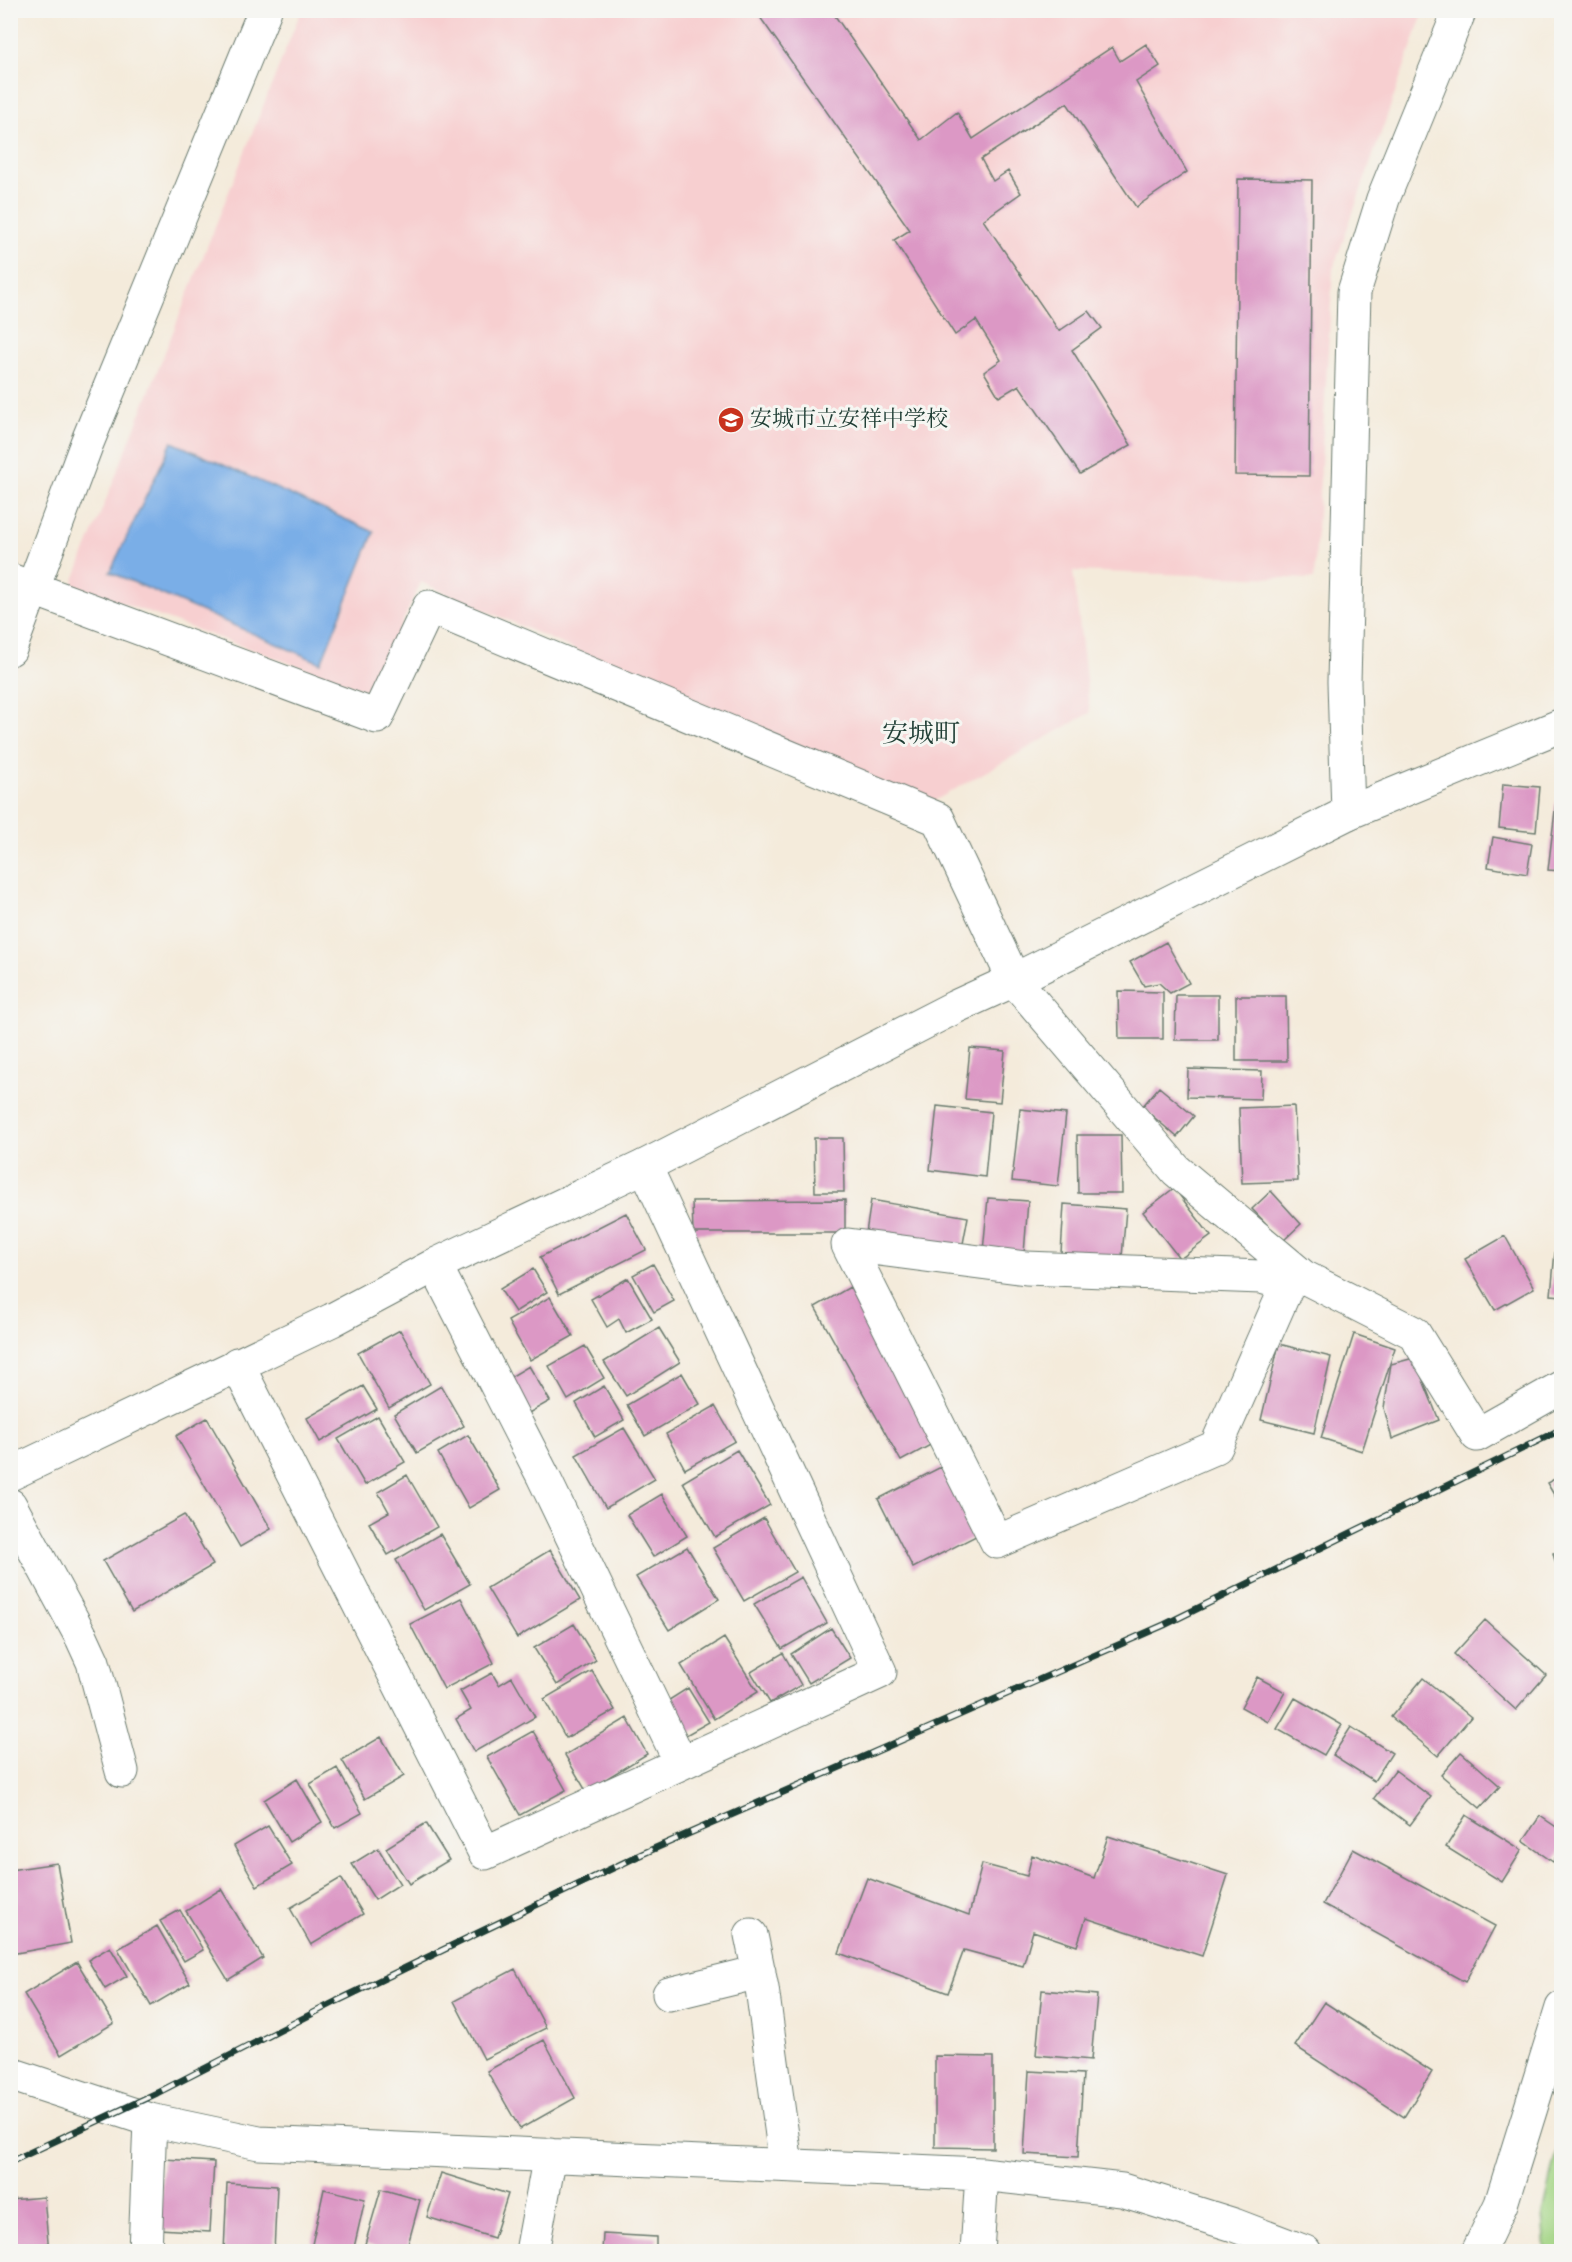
<svg xmlns="http://www.w3.org/2000/svg" width="1572" height="2262" font-family="Vollkorn,'Noto Serif JP',serif">
	<style>
		.built { fill: #f7cfd0 }
		.green { fill: #a2d483; stroke: #60885c; stroke-width: 1.5 }
		.water { fill: #7aaee7; stroke: #4c768e; stroke-width: 1.5 }
		.building { fill: #dc98c5 }
		.lines { fill: none; stroke-linecap: round; stroke-linejoin: round }
		.street-casing { stroke: #6a7a6e; stroke-width: 35 }
		.secondary-casing { stroke: #6a7a6e; stroke-width: 35 }
		.street { stroke: #fff; stroke-width: 33 }
		.secondary { stroke: #fff; stroke-width: 33 }
		.rail-casing { stroke: #1f3d34; stroke-width: 7 }
		.rail { stroke: #f6f6f2; stroke-width: 4.5; stroke-dasharray: 14; stroke-linecap: butt }
		.labels { text-anchor: middle; dominant-baseline: central; stroke-width: 6; stroke-linejoin: round; paint-order: stroke }
		.poi-label { font-size: 22px; fill: #1f3d34; stroke: #f6f6f2; text-anchor: start }
		.quarter-label { font-size: 26px; fill: #1f3d34; stroke: #f6f6f2 }
	</style>
	<rect width="100%" height="100%" fill="#f6f6f2"/>
	<filter id="ink" filterUnits="userSpaceOnUse"><feTurbulence type="fractalNoise" baseFrequency=".0167" numOctaves="2"/><feDisplacementMap in="SourceGraphic" scale="12" xChannelSelector="R" yChannelSelector="G"/><feConvolveMatrix kernelMatrix="1 2 1 2 8 2 1 2 1" color-interpolation-filters="sRGB"/></filter>
	<filter id="wash" filterUnits="userSpaceOnUse"><feTurbulence type="fractalNoise" baseFrequency=".008" numOctaves="4" result="noise"/><feDisplacementMap in="SourceGraphic" scale="24" xChannelSelector="R" yChannelSelector="G"/><feGaussianBlur stdDeviation="1.35" result="paint"/><feColorMatrix in="noise" values="0 0 0 0 0 0 0 0 0 0 0 0 0 0 0 0 0 1.4 0 .05"/><feComposite in="paint" operator="in"/></filter>
	<g filter="url(#wash)">
		<rect width="100%" height="100%" fill="#f4ebdb"/>
		<path class="built" d="M 301,11 L 1424,11 L 1333,269 L 1314,579 L 1073,571 L 1090,713 L 927,805 L 421,582 L 370,692 L 72,585 Z"/>
		<path class="green" d="M 1561,2134 L 1561,2251 L 1546,2251 L 1543,2214 Z"/>
		<path class="water" d="M 172,442 L 374,532 L 321,663 L 110,572 Z"/>
		<g id="blocks">
			<path class="building" d="M 755,10 L 831,10 L 921,140 L 957,112 L 973,139 L 1112,47 L 1120,61 L 1146,44 L 1160,66 L 1136,82 L 1187,172 L 1136,207 L 1067,103 L 981,159 L 993,181 L 1008,171 L 1021,193 L 983,220 L 1059,331 L 1089,311 L 1102,328 L 1072,350 L 1131,445 L 1080,474 L 1019,385 L 999,397 L 984,372 L 1001,360 L 976,320 L 955,335 L 894,240 L 910,230 Z
				M 1238,179 L 1312,180 L 1309,476 L 1235,475 Z
				M 1503,784 L 1540,787 L 1536,832 L 1499,828 Z
				M 1556,802 L 1562,802 L 1562,871 L 1548,870 Z
				M 1493,837 L 1532,844 L 1527,874 L 1488,867 Z
				M 1166,942 L 1189,983 L 1170,993 L 1159,983 L 1144,986 L 1130,962 Z
				M 1118,991 L 1163,992 L 1163,1039 L 1119,1039 Z
				M 1176,995 L 1218,995 L 1218,1040 L 1175,1040 Z
				M 1236,996 L 1286,996 L 1287,1061 L 1236,1061 Z
				M 970,1048 L 1005,1051 L 1000,1102 L 965,1099 Z
				M 1188,1069 L 1262,1071 L 1261,1099 L 1187,1097 Z
				M 1159,1087 L 1194,1116 L 1177,1137 L 1142,1107 Z
				M 937,1106 L 991,1112 L 985,1177 L 930,1170 Z
				M 1294,1106 L 1298,1181 L 1242,1183 L 1239,1108 Z
				M 1020,1109 L 1066,1114 L 1058,1186 L 1012,1181 Z
				M 1077,1135 L 1121,1135 L 1122,1193 L 1078,1193 Z
				M 814,1138 L 843,1138 L 844,1192 L 815,1192 Z
				M 1174,1188 L 1211,1236 L 1180,1259 L 1143,1212 Z
				M 1271,1191 L 1301,1224 L 1283,1241 L 1252,1209 Z
				M 988,1198 L 1028,1201 L 1024,1254 L 983,1251 Z
				M 845,1200 L 845,1233 L 693,1233 L 692,1201 Z
				M 871,1200 L 968,1217 L 962,1249 L 866,1233 Z
				M 1064,1204 L 1126,1209 L 1122,1257 L 1061,1253 Z
				M 626,1213 L 646,1250 L 559,1294 L 540,1257 Z
				M 1505,1236 L 1534,1288 L 1495,1310 L 1465,1259 Z
				M 1556,1241 L 1562,1242 L 1562,1296 L 1551,1295 Z
				M 653,1264 L 674,1301 L 654,1312 L 633,1275 Z
				M 533,1269 L 547,1292 L 515,1312 L 500,1289 Z
				M 628,1278 L 652,1319 L 626,1333 L 619,1319 L 607,1327 L 591,1299 Z
				M 850,1287 L 936,1442 L 901,1461 L 815,1307 Z
				M 550,1297 L 573,1336 L 530,1360 L 508,1321 Z
				M 659,1328 L 680,1362 L 626,1396 L 604,1362 Z
				M 400,1330 L 430,1384 L 389,1408 L 358,1353 Z
				M 1354,1334 L 1395,1348 L 1362,1451 L 1321,1438 Z
				M 1279,1344 L 1331,1357 L 1314,1433 L 1261,1420 Z
				M 585,1346 L 604,1378 L 568,1400 L 549,1366 Z
				M 1414,1358 L 1439,1420 L 1392,1439 L 1384,1408 L 1391,1364 Z
				M 529,1366 L 550,1401 L 527,1414 L 507,1379 Z
				M 682,1373 L 700,1404 L 645,1436 L 627,1405 Z
				M 363,1386 L 377,1409 L 320,1442 L 307,1418 Z
				M 441,1386 L 464,1426 L 417,1453 L 394,1414 Z
				M 604,1386 L 624,1420 L 595,1437 L 576,1403 Z
				M 715,1406 L 735,1441 L 685,1469 L 666,1434 Z
				M 378,1416 L 405,1462 L 365,1485 L 338,1439 Z
				M 207,1418 L 271,1529 L 240,1547 L 176,1436 Z
				M 624,1428 L 655,1479 L 606,1508 L 576,1455 Z
				M 468,1435 L 500,1490 L 469,1508 L 438,1453 Z
				M 737,1450 L 770,1505 L 715,1537 L 683,1482 Z
				M 941,1467 L 976,1536 L 913,1568 L 878,1499 Z
				M 407,1475 L 437,1527 L 388,1555 L 369,1523 L 389,1512 L 378,1492 Z
				M 1562,1475 L 1562,1508 L 1547,1483 Z
				M 662,1494 L 687,1536 L 653,1557 L 627,1515 Z
				M 184,1515 L 213,1565 L 132,1612 L 103,1561 Z
				M 764,1518 L 795,1572 L 744,1601 L 713,1548 Z
				M 440,1534 L 470,1584 L 424,1610 L 396,1560 Z
				M 687,1547 L 719,1599 L 669,1630 L 636,1577 Z
				M 550,1550 L 580,1600 L 517,1638 L 487,1588 Z
				M 1562,1551 L 1562,1584 L 1561,1584 L 1553,1553 Z
				M 801,1577 L 827,1623 L 782,1649 L 754,1604 Z
				M 461,1598 L 494,1663 L 444,1689 L 410,1624 Z
				M 1485,1620 L 1546,1675 L 1516,1710 L 1454,1654 Z
				M 574,1624 L 596,1660 L 557,1685 L 534,1648 Z
				M 831,1628 L 850,1658 L 809,1683 L 791,1654 Z
				M 724,1638 L 758,1692 L 714,1719 L 681,1665 Z
				M 783,1653 L 801,1685 L 770,1703 L 751,1672 Z
				M 592,1671 L 615,1710 L 566,1738 L 544,1699 Z
				M 492,1673 L 499,1685 L 512,1677 L 535,1717 L 474,1752 L 456,1719 L 471,1710 L 460,1691 Z
				M 1257,1677 L 1285,1692 L 1268,1722 L 1241,1707 Z
				M 1423,1678 L 1471,1717 L 1438,1756 L 1391,1717 Z
				M 688,1688 L 709,1722 L 686,1735 L 666,1702 Z
				M 1295,1698 L 1342,1725 L 1324,1755 L 1277,1729 Z
				M 627,1718 L 647,1754 L 586,1791 L 565,1755 Z
				M 1351,1727 L 1392,1753 L 1374,1781 L 1333,1755 Z
				M 533,1731 L 566,1790 L 520,1815 L 487,1757 Z
				M 381,1737 L 404,1776 L 365,1799 L 342,1760 Z
				M 1461,1752 L 1500,1786 L 1480,1808 L 1441,1775 Z
				M 337,1768 L 362,1813 L 335,1828 L 310,1784 Z
				M 1395,1770 L 1431,1797 L 1410,1825 L 1374,1798 Z
				M 297,1779 L 322,1822 L 289,1842 L 264,1800 Z
				M 1466,1815 L 1522,1850 L 1502,1882 L 1446,1847 Z
				M 1540,1816 L 1562,1831 L 1562,1848 L 1553,1862 L 1523,1841 Z
				M 426,1823 L 449,1860 L 409,1884 L 386,1848 Z
				M 268,1826 L 292,1865 L 257,1886 L 234,1846 Z
				M 1108,1836 L 1228,1875 L 1202,1956 L 1086,1918 L 1077,1946 L 1033,1931 L 1023,1966 L 964,1950 L 948,1993 L 839,1953 L 867,1878 L 969,1915 L 982,1864 L 1027,1876 L 1032,1855 L 1094,1878 Z
				M 378,1848 L 400,1884 L 375,1900 L 352,1864 Z
				M 1353,1849 L 1495,1926 L 1465,1982 L 1323,1904 Z
				M 57,1863 L 71,1943 L 11,1954 L 10,1870 Z
				M 341,1878 L 363,1914 L 311,1945 L 290,1908 Z
				M 221,1889 L 263,1958 L 228,1980 L 186,1911 Z
				M 180,1910 L 203,1950 L 184,1961 L 160,1921 Z
				M 157,1926 L 190,1983 L 151,2006 L 118,1949 Z
				M 110,1947 L 127,1976 L 105,1989 L 88,1960 Z
				M 77,1962 L 114,2023 L 61,2055 L 24,1994 Z
				M 515,1969 L 546,2028 L 484,2059 L 454,2001 Z
				M 1042,1990 L 1097,1995 L 1091,2060 L 1036,2055 Z
				M 1324,2002 L 1432,2072 L 1404,2117 L 1295,2046 Z
				M 544,2040 L 575,2098 L 520,2129 L 487,2071 Z
				M 935,2056 L 993,2057 L 993,2148 L 935,2147 Z
				M 1029,2071 L 1083,2074 L 1078,2157 L 1024,2154 Z
				M 163,2159 L 214,2162 L 210,2232 L 159,2229 Z
				M 441,2173 L 508,2194 L 494,2238 L 427,2217 Z
				M 227,2183 L 277,2186 L 274,2252 L 224,2252 Z
				M 324,2189 L 365,2199 L 353,2252 L 323,2252 L 311,2249 Z
				M 381,2189 L 420,2200 L 406,2252 L 392,2252 L 365,2244 Z
				M 44,2197 L 49,2252 L 10,2252 L 10,2200 Z
				M 603,2234 L 656,2237 L 656,2252 L 602,2252 Z"/>
		</g>
	</g>
	<g filter="url(#ink)">
		<use href="#blocks" fill-opacity="0" stroke="#6a7a6e" stroke-width="1.5"/>
		<g class="lines">
			<defs>
				<path id="street" d="M 10,580 L 377,717 L 429,607 L 938,819 L 1014,980 L 1176,1170 L 1302,1276 L 1414,1333 L 1477,1435 L 1562,1387
					M 1348,813 L 1344,682 L 1354,292 L 1383,199 L 1460,10
					M 435,1265 L 543,1476 L 681,1763
					M 1288,1284 L 1261,1277 L 1026,1268 L 848,1245 L 997,1542 L 1216,1447 L 1288,1284 L 1302,1276
					M 237,1364 L 485,1853 L 880,1672 L 645,1166
					M 10,1505 L 82,1638 L 93,1662 L 122,1771
					M 751,1935 L 762,1988 L 786,2165
					M 669,1994 L 759,1972
					M 10,2074 L 150,2120 L 259,2143 L 982,2174 L 1122,2190 L 1234,2225 L 1305,2252
					M 145,2252 L 150,2120
					M 532,2252 L 550,2155
					M 977,2252 L 982,2174
					M 1478,2252 L 1501,2204 L 1562,2008"/>
				<path id="secondary" d="M 10,649 L 87,443 L 265,10
					M 10,1474 L 332,1320 L 435,1265 L 645,1166 L 955,1007 L 1014,980 L 1348,813 L 1562,725"/>
			</defs>
			<use href="#street" class="street-casing"/>
			<use href="#secondary" class="secondary-casing"/>
			<use href="#street" class="street"/>
			<use href="#secondary" class="secondary"/>
			<defs>
				<path id="rail" d="M 10,2162 L 157,2093 L 337,2001 L 642,1854 L 1164,1625 L 1562,1429"/>
			</defs>
			<use href="#rail" class="rail-casing"/>
			<use href="#rail" class="rail"/>
		</g>
	</g>
	<defs>
		<symbol id="school-disc" viewBox="-11 -11 22 22"><circle r="9.5" fill="#c8321e" stroke="#f6f6f2"/><path d="M0-5L7-2L0 1L-7-2ZM-4 1L0 2.5L4 1V4Q0 6-4 4Z" fill="#fff"/></symbol>
	</defs>
	<g fill-rule="evenodd">
		<use href="#school-disc" x="716" y="405" width="30" height="30"/>
	</g>
	<g class="labels">
		<g class="poi-label">
			<text x="750" y="420">安城市立安祥中学校</text>
		</g>
		<g class="quarter-label">
			<text x="921" y="735">安城町</text>
		</g>
	</g>
	<rect width="1572" height="2262" fill="none" stroke="#f6f6f2" stroke-width="36"/>
</svg>
